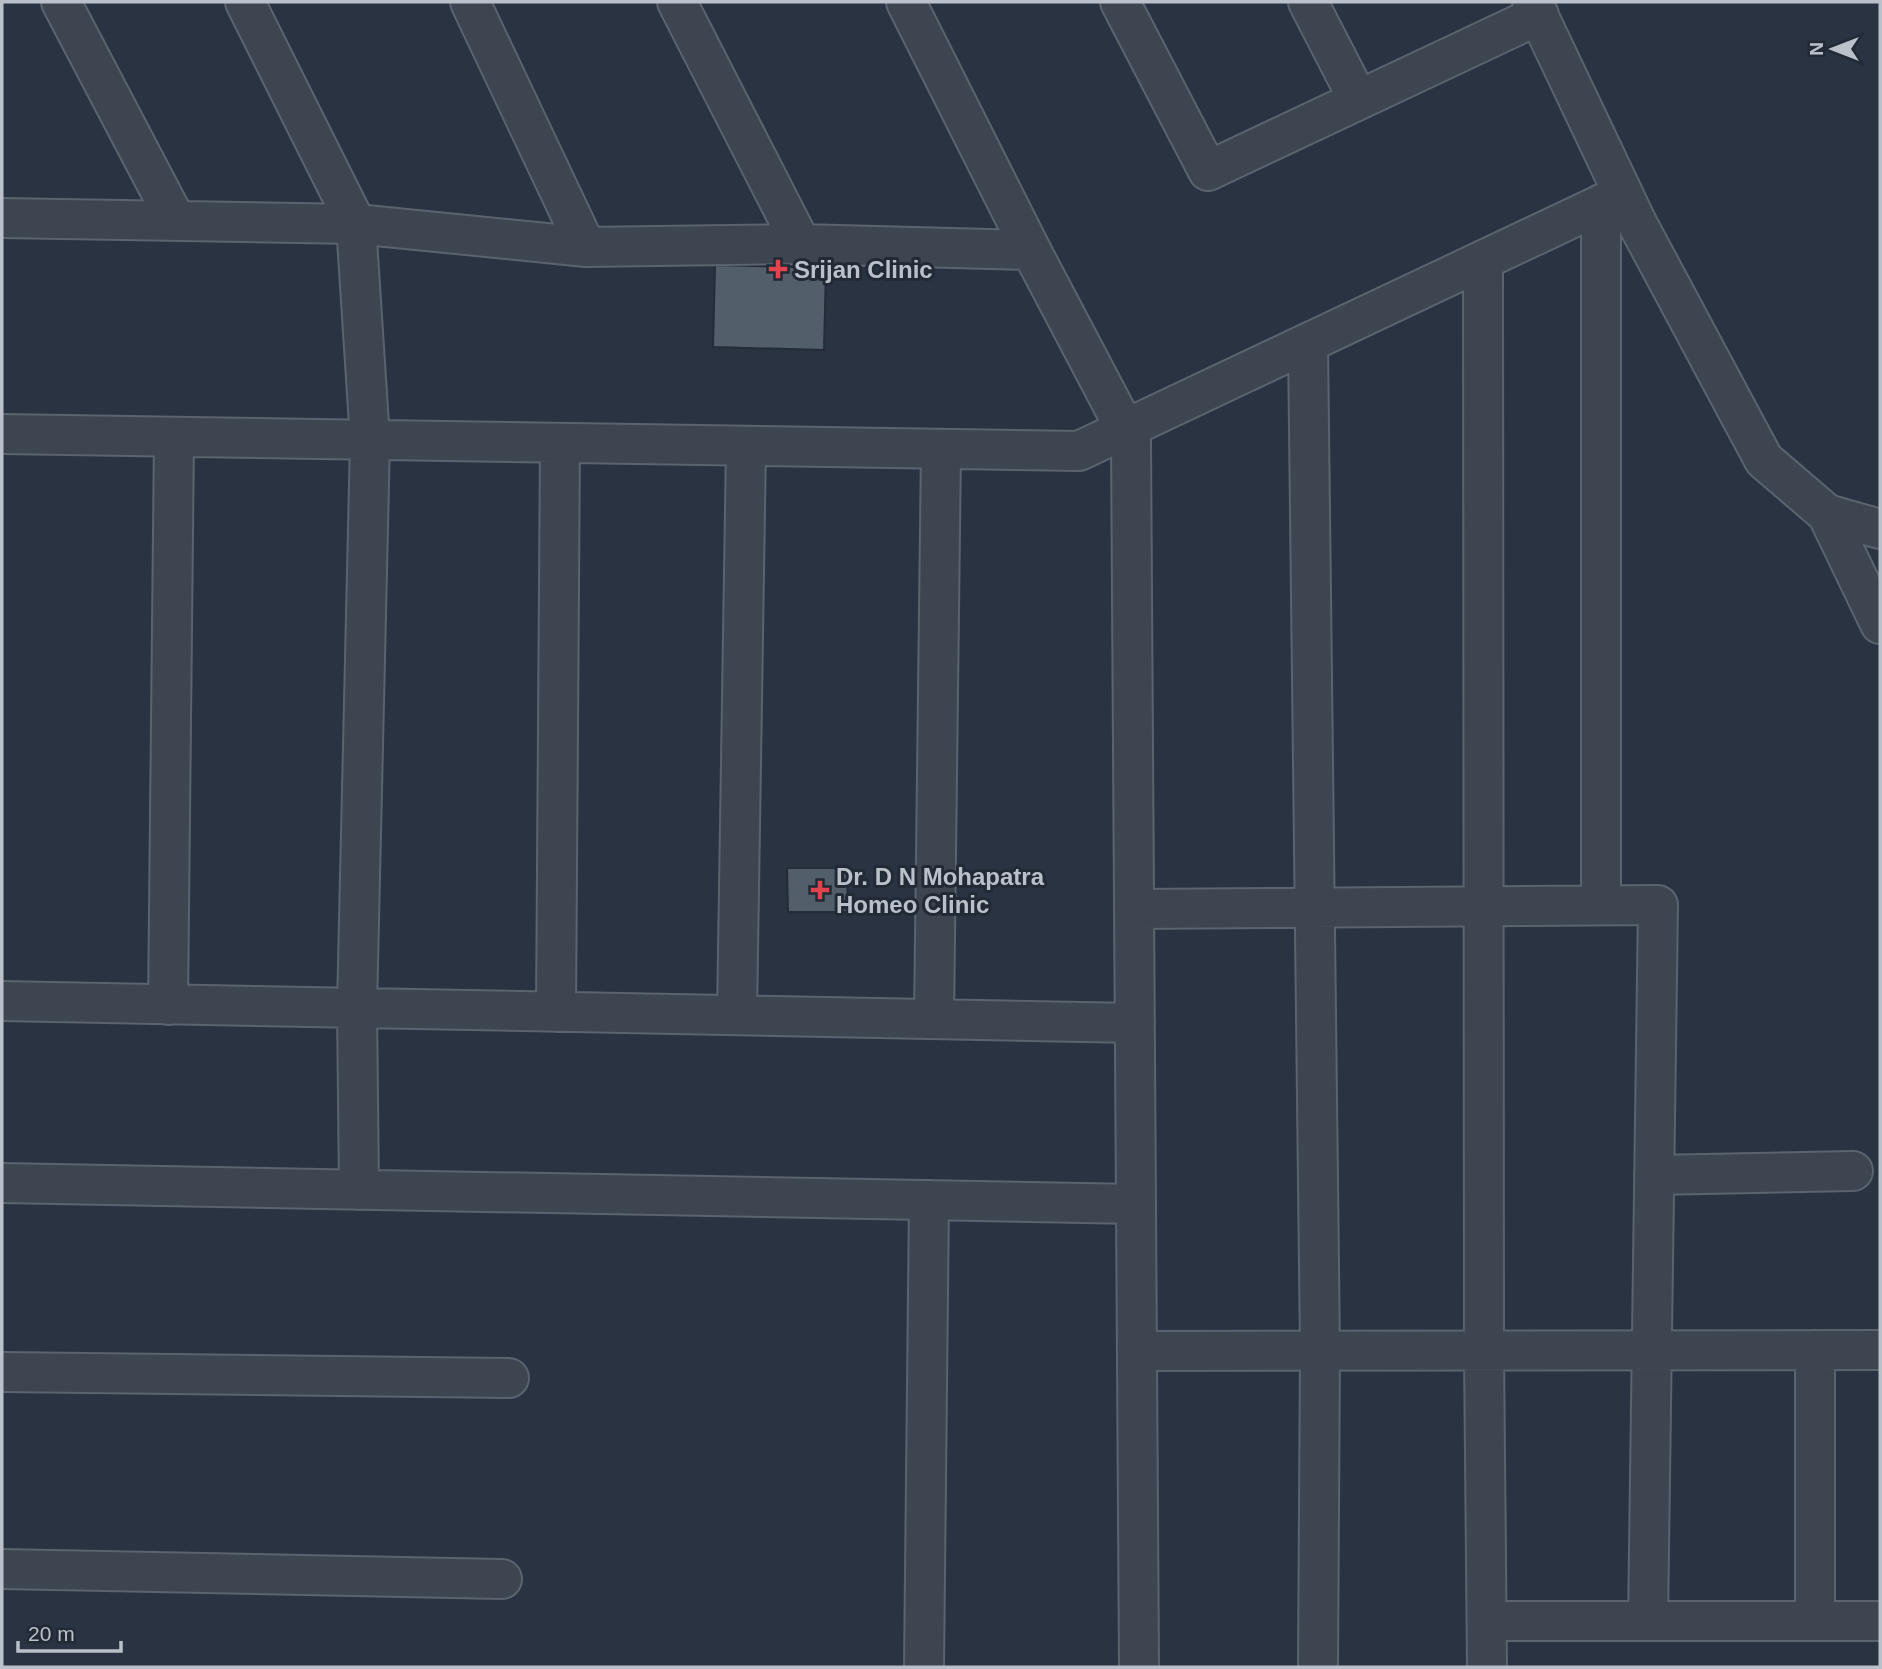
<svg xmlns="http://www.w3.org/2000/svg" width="1882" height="1669" font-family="Arial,sans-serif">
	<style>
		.building { fill: #535e6b; stroke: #242c38; stroke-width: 2 }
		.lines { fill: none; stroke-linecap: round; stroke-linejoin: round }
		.minor-casing { stroke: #5b636e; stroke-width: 42 }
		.minor { stroke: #3d4551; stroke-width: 38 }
		.health-dot { fill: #e0444e; stroke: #222a36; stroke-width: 2.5 }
		.labels { text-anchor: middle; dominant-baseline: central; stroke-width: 6; stroke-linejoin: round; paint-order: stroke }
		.poi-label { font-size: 24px; font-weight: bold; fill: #bac1cb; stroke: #222a36; text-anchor: start }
	</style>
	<rect width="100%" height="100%" fill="#293341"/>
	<path class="building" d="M 715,265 L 826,268 L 824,350 L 713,347 Z
		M 787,868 L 847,868 L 848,912 L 788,912 Z"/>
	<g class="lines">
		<defs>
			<path id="minor" d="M 61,2 L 176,221
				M 245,2 L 356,224 L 370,440 L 357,1008 L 359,1190
				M 470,2 L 586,247
				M 677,2 L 801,244
				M 906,2 L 1031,250 L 1131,440 L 1139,1667
				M 1120,2 L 1208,171 L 1539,15
				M 1308,2 L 1358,99
				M 1532,2 L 1637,223 L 1764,460 L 1827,514 L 1880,529
				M 1601,204 L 1601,905
				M 2,218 L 356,224 L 586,247 L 801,244 L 1031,250
				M 1483,260 L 1484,1350 L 1487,1667
				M 1308,344 L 1320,1350 L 1318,1667
				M 2,434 L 1079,451 L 1623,194
				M 1827,514 L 1880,624
				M 1134,909 L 1658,905 L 1648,1621
				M 2,1001 L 1135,1023
				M 168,1005 L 174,437
				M 556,1012 L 560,443
				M 737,1015 L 746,446
				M 934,1019 L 941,449
				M 1654,1175 L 1853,1171
				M 2,1183 L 1136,1204
				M 1815,1350 L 1815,1621
				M 1137,1351 L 1880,1350
				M 2,1372 L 509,1378
				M 2,1569 L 502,1579
				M 1487,1621 L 1880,1621
				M 924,1667 L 929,1200"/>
		</defs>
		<use href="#minor" class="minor-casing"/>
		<use href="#minor" class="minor"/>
	</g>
	<g class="health-dot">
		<path d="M774.5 258.5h7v7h7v7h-7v7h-7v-7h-7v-7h7z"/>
		<path d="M816.5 879.5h7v7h7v7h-7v7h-7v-7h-7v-7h7z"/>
	</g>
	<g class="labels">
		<g class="poi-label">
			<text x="794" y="269">Srijan Clinic</text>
			<text x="836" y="876">Dr. D N Mohapatra<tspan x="836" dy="28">Homeo Clinic</tspan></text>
		</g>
	</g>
	<rect width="1882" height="1669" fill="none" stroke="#bac1cb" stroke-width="7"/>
	<g transform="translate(1833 49) rotate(270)" stroke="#222a36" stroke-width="5" paint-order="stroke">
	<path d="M0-5L12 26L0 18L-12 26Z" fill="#bac1cb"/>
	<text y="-10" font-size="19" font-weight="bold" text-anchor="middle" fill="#bac1cb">N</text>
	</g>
	<path d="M18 1641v10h103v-10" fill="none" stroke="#bac1cb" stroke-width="3.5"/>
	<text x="28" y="1641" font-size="21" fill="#bac1cb" stroke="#222a36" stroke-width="5" paint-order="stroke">20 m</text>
</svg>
